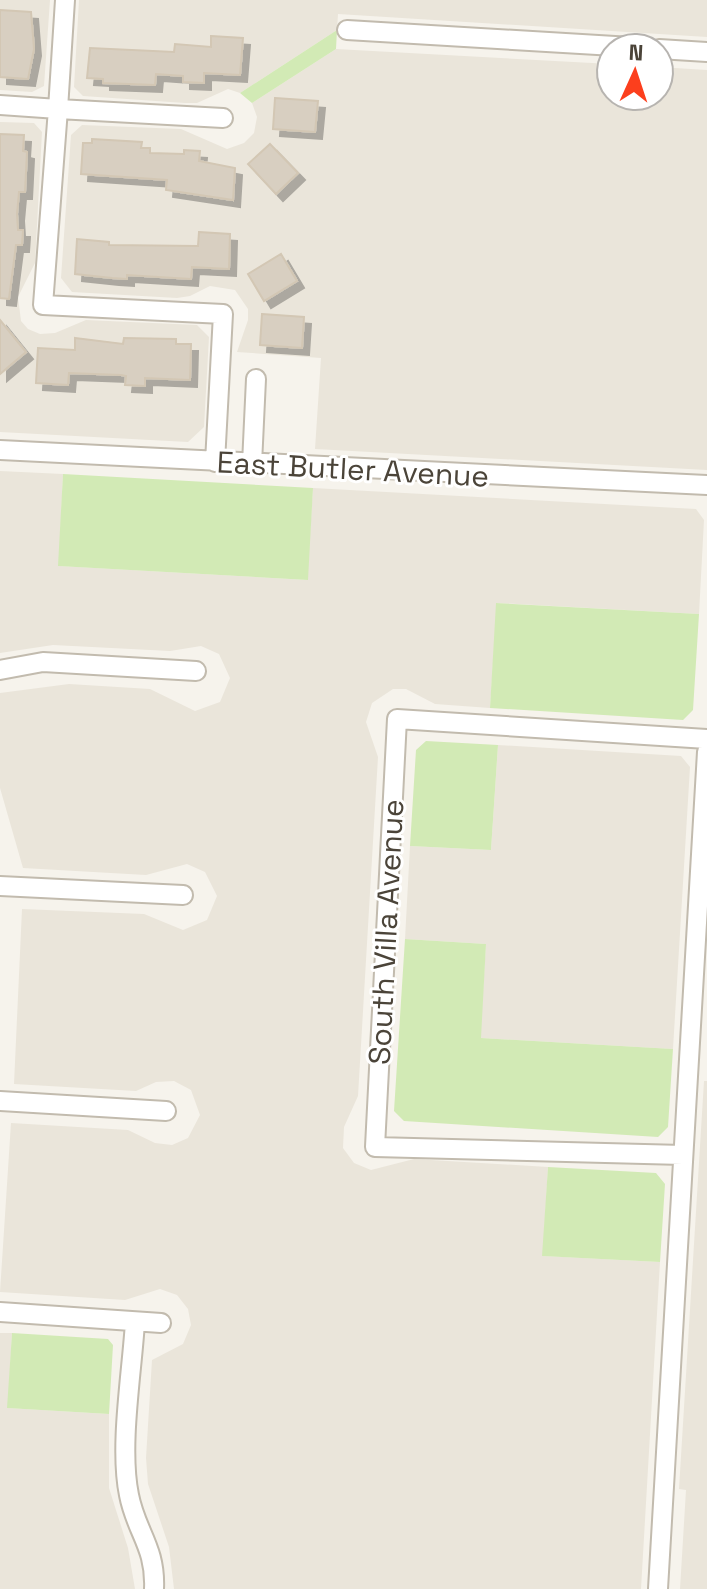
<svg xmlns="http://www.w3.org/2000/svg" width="707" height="1589" font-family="'Space Grotesk',sans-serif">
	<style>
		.residential { fill: #eae5da }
		.green { fill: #d2eab5 }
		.building { fill: #d8cfc1; stroke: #d3c7b4; stroke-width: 2; filter: url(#shadow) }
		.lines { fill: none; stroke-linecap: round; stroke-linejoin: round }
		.minor-casing { stroke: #c2bbae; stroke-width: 22 }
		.minor { stroke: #fff; stroke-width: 18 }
		.labels { text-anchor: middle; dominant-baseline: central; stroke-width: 6; stroke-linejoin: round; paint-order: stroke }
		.street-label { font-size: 30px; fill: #4b4439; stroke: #fff }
	</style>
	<defs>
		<filter id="shadow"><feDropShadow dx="7" dy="7" stdDeviation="0" flood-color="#0004"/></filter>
	</defs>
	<rect width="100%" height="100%" fill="#f6f3ec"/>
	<path class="residential" d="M 0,0 L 50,0 L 44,86 L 32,92 L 0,90 Z
		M 79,0 L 707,0 L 707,37 L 338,14 L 337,30 L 240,93 L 228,89 L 197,103 L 185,103 L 83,96 L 74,87 Z
		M 336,49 L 611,64 L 611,96 L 659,96 L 659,67 L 707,70 L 707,470 L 315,449 L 321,358 L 237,352 L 248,320 L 248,309 L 235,290 L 210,286 L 190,296 L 177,298 L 72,292 L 61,278 L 71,135 L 82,125 L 181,129 L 227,149 L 244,143 L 254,133 L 257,117 L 252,103 Z
		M 0,122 L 34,123 L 42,132 L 35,263 L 18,297 L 21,321 L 28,329 L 40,334 L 55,333 L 86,320 L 197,325 L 209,337 L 204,427 L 188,442 L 0,432 Z
		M 0,471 L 63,474 L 59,566 L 307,580 L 313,488 L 696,509 L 704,520 L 699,614 L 497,603 L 490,708 L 435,704 L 406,689 L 393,689 L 372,703 L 366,722 L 378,757 L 358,1096 L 344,1127 L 343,1148 L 354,1163 L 371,1170 L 414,1159 L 548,1167 L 543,1256 L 660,1262 L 641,1589 L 174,1589 L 169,1547 L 148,1484 L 146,1458 L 152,1360 L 183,1344 L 191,1325 L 188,1309 L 177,1295 L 160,1289 L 125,1300 L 0,1292 L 11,1123 L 128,1130 L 155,1143 L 172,1145 L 188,1138 L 200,1115 L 191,1090 L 174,1081 L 156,1082 L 136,1091 L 14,1084 L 22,909 L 144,914 L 183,930 L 207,920 L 217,896 L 205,872 L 187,864 L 146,875 L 23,868 L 0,788 L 0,693 L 69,684 L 150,689 L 195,711 L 220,702 L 230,678 L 219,654 L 201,646 L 170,651 L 53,645 L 0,653 Z
		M 498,745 L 681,756 L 690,767 L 673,1049 L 480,1038 L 486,944 L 405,939 L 410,846 L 491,850 Z
		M 704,1081 L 707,1081 L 707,1589 L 680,1589 L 686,1490 L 679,1489 Z
		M 0,1333 L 12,1333 L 8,1408 L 109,1414 L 109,1488 L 128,1548 L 135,1589 L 0,1589 Z"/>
	<path class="green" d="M 337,30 L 336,49 L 252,103 L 240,93 Z
		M 63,474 L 313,488 L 308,580 L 58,566 Z
		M 496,603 L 699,614 L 693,710 L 683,720 L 490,708 Z
		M 426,741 L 498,745 L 491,850 L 410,846 L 416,750 Z
		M 405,939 L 486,944 L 481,1038 L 673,1049 L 668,1127 L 658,1137 L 404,1121 L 394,1111 Z
		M 548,1167 L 656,1173 L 665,1184 L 660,1262 L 542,1256 Z
		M 12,1333 L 108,1339 L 113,1345 L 109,1414 L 7,1408 Z"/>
	<path class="building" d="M 0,10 L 31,12 L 34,49 L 28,79 L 0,77 Z
		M 211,36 L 243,38 L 240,75 L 204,73 L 204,83 L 183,82 L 183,76 L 156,74 L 155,85 L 103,83 L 103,79 L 87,78 L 90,48 L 174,52 L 175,44 L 211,47 Z
		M 275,98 L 318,101 L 315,132 L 273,129 Z
		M 0,134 L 24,135 L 23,151 L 27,152 L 25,192 L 19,192 L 17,214 L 18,230 L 23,230 L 22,245 L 16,245 L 9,299 L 0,298 Z
		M 92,139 L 142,142 L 141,148 L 150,148 L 150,153 L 184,154 L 184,150 L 200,151 L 199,161 L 235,168 L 233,200 L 166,190 L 167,180 L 81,174 L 83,143 L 92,143 Z
		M 270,144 L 298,173 L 276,194 L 248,164 Z
		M 199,232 L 230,234 L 229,269 L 192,267 L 191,279 L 127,275 L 127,279 L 112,278 L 75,274 L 77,239 L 109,242 L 109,245 L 198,246 Z
		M 281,254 L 297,281 L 264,301 L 248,274 Z
		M 262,314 L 304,317 L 302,348 L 260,345 Z
		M 0,320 L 26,352 L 0,374 Z
		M 75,338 L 123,344 L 124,338 L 176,339 L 176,344 L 191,344 L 190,380 L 145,378 L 145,386 L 125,385 L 126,376 L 121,375 L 69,373 L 68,385 L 36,383 L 38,348 L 75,350 Z"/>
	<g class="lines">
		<defs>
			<path id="minor" d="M 347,30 L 648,48
				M 659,49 L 707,52
				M 0,105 L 58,109 L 65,0
				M 0,450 L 707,485
				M 215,462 L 223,314 L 43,305 L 58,109 L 223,118
				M 252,464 L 256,379
				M 0,670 L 43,662 L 196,671
				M 0,886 L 183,895
				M 0,1101 L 166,1111
				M 683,1155 L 375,1147 L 397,719 L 707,739
				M 0,1312 L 161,1323
				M 135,1322 C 132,1372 119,1447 129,1495 C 136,1532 156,1547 154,1589
				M 658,1589 L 707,752"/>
		</defs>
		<use href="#minor" class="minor-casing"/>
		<use href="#minor" class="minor"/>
	</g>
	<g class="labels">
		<g class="street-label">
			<text transform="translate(353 469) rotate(3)">East Butler Avenue</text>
			<text transform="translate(386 932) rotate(-87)">South Villa Avenue</text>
		</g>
	</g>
	<g transform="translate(635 72) rotate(3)"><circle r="38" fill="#ffffff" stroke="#b7b4b0" stroke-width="2"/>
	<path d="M0-6L14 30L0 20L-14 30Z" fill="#fc3f1d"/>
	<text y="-12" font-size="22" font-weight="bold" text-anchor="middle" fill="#4b4439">N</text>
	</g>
</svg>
